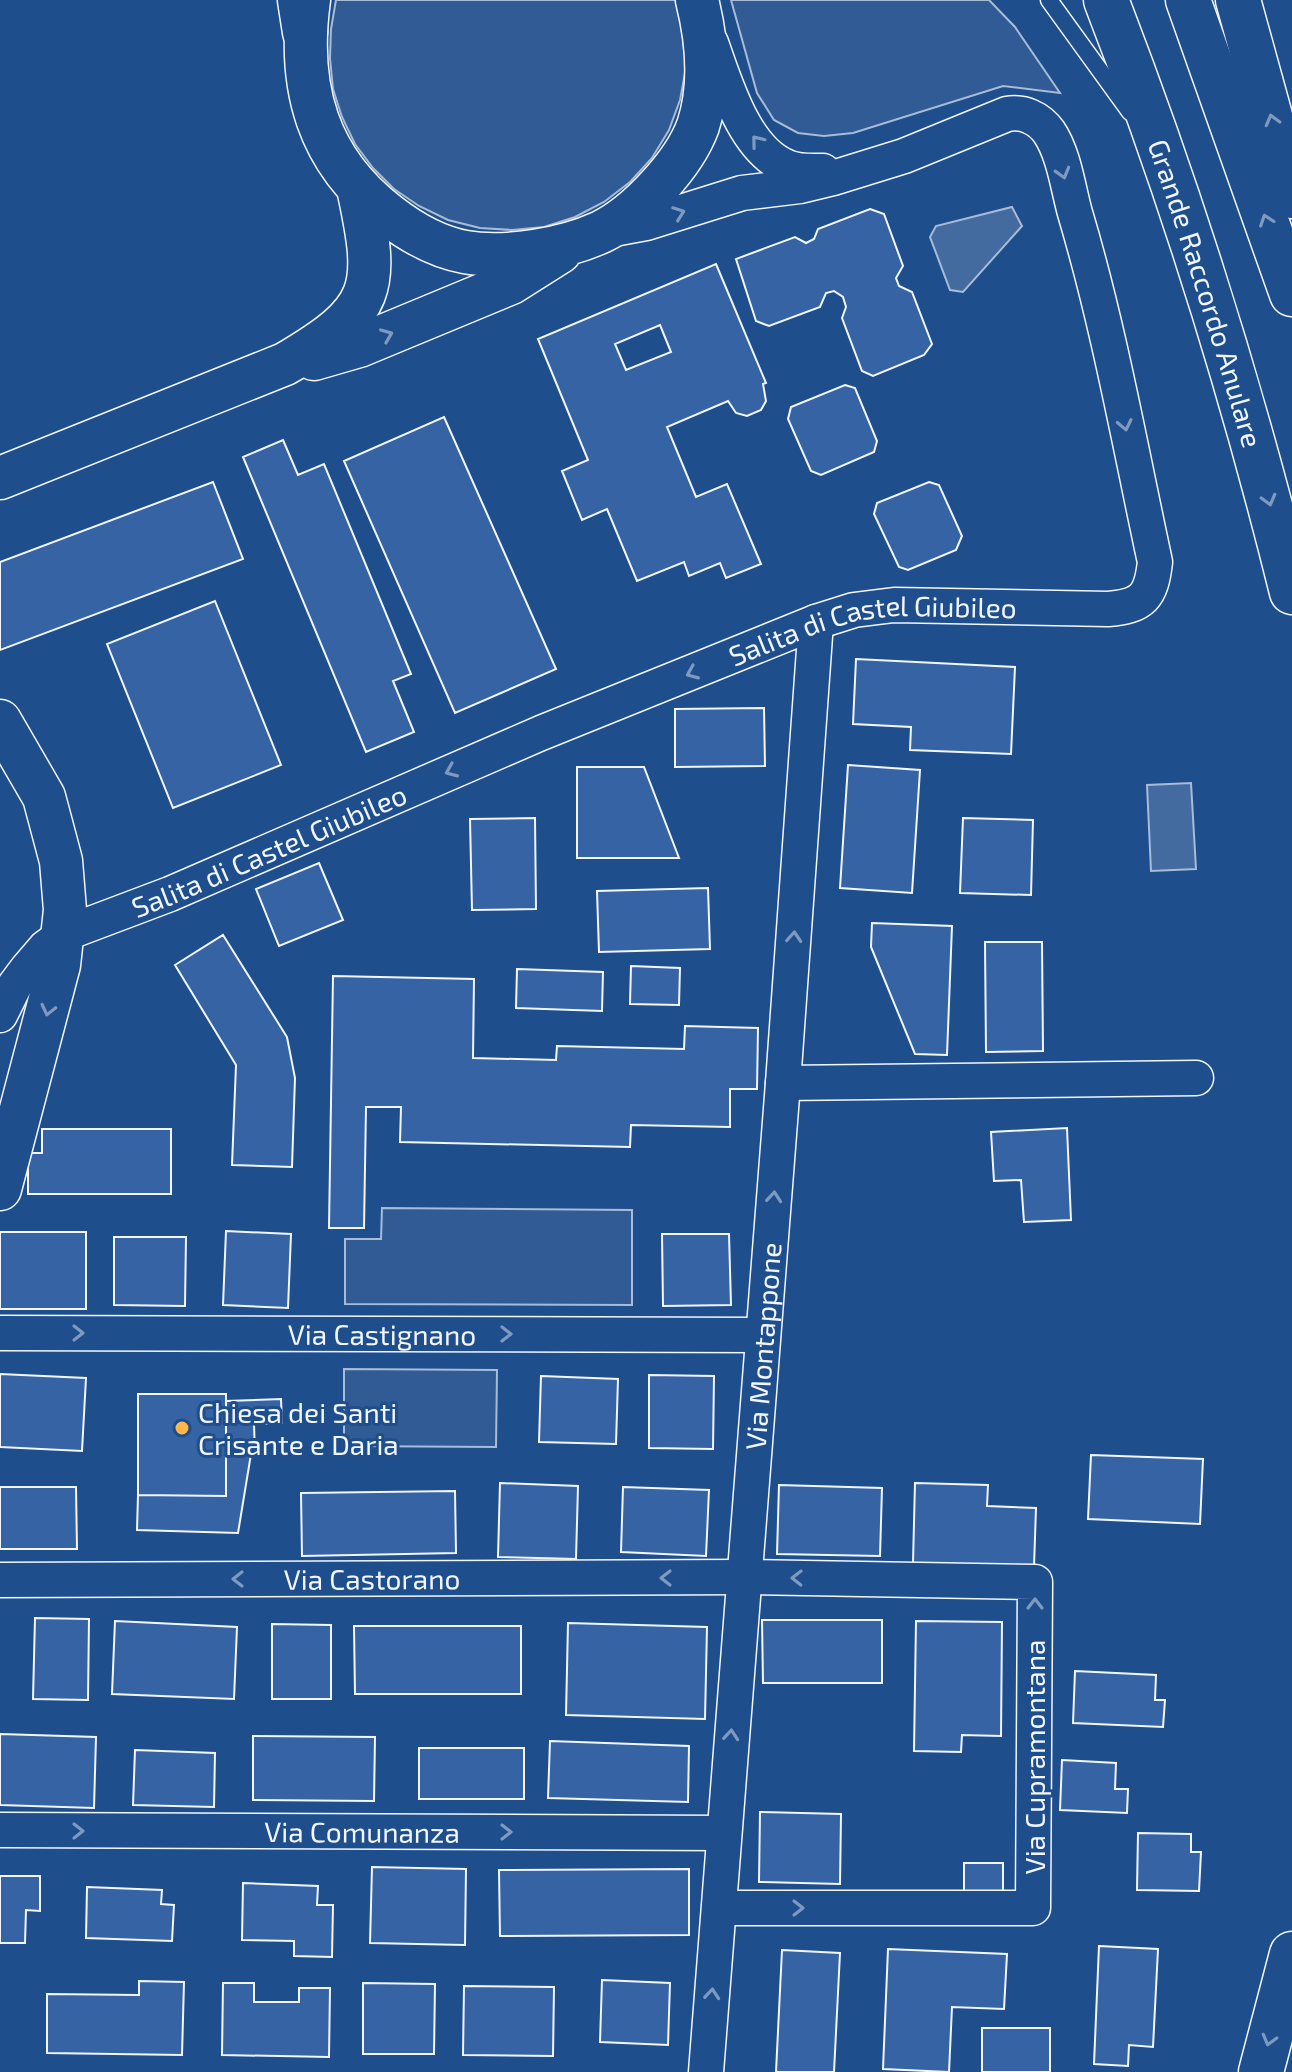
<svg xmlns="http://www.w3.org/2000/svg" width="1292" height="2072" font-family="'Exo 2',sans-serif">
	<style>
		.built { fill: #305b95; stroke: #a8bbd7; stroke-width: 2 }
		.water { fill: #446ba0; stroke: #a8bbd7; stroke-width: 2 }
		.building { fill: #3563a3; stroke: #f2f6ff; stroke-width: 2; fill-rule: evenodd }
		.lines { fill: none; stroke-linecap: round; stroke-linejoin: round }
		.service-casing { stroke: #f2f6ff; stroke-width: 19 }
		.minor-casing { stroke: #f2f6ff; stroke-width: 37 }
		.tertiary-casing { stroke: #f2f6ff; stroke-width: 45 }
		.motorway-casing { stroke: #f2f6ff; stroke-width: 47 }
		.service { stroke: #1f4e8c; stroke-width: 16 }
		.minor { stroke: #1f4e8c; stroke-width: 34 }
		.tertiary { stroke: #1f4e8c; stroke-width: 42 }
		.motorway { stroke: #1f4e8c; stroke-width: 44 }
		.oneway { stroke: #7e9ac0 }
		.poi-dot { fill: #ffb74d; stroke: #1f4e8c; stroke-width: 3 }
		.labels { text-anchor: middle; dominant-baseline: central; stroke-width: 6; stroke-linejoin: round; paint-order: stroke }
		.street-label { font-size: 28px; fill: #f2f6ff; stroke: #1f4e8c }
		.poi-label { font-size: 28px; fill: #f2f6ff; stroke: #1f4e8c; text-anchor: start }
	</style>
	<rect width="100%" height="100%" fill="#1f4e8c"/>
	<path class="built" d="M 336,0 L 679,0 L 686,68 L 680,100 L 669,130 L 652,158 L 630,182 L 604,202 L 575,217 L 544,227 L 512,230 L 480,228 L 448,220 L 419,206 L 394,189 L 373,168 L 355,144 L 342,117 L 333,89 L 330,58 L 331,29 Z
		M 731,0 L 989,0 L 1015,27 L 1060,93 L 1003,86 L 853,133 L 824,136 L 798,133 L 774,120 L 757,93 Z
		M 382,1208 L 632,1210 L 632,1305 L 345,1304 L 345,1239 L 381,1239 Z
		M 344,1369 L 497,1370 L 496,1447 L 344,1446 Z"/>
	<path class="water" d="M 1012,207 L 1022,226 L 963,292 L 950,290 L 930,237 L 936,226 Z
		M 1191,783 L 1196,869 L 1151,871 L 1147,785 Z"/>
	<path class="building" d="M 870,209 L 884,214 L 903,266 L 896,278 L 899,286 L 912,292 L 932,344 L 924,355 L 873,376 L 862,371 L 842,318 L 846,307 L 843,297 L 834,291 L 826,293 L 820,307 L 769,326 L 756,321 L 736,259 L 795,237 L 806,243 L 814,239 L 818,229 Z
		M 716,264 L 766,383 L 763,384 L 766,401 L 761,410 L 747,416 L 736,413 L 728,401 L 667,427 L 696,497 L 727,484 L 761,564 L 726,578 L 720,563 L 689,576 L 684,562 L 637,581 L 607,509 L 582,520 L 562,471 L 588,460 L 538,339 ZM 660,325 L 671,352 L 626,370 L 615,344 Z
		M 845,385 L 855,388 L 877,441 L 874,452 L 821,475 L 811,471 L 788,419 L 791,407 Z
		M 444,417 L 556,669 L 455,713 L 344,461 Z
		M 283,440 L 298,475 L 324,464 L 411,674 L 393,681 L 414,732 L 366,752 L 243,457 Z
		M 213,482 L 243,559 L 0,650 L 0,562 Z
		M 929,482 L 939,485 L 962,536 L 956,550 L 908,570 L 899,567 L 874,514 L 877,503 Z
		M 215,601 L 281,765 L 173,808 L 107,644 Z
		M 856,659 L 1015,667 L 1011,754 L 910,750 L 911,727 L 853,724 Z
		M 764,708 L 765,766 L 675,767 L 675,709 Z
		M 848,765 L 920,770 L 912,893 L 840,888 Z
		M 577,767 L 644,767 L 679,858 L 577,858 Z
		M 535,818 L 536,909 L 472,910 L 470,819 Z
		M 963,818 L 1033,820 L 1031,895 L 960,893 Z
		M 319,863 L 343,920 L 279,946 L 256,889 Z
		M 708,888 L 710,949 L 599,952 L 597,891 Z
		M 872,923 L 952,926 L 947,1055 L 915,1054 L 871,947 Z
		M 223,935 L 287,1037 L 295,1078 L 292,1167 L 232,1165 L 236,1065 L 175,965 Z
		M 985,942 L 1042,942 L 1043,1051 L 986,1052 Z
		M 631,966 L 680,968 L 679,1005 L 630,1004 Z
		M 517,969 L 603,972 L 602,1011 L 516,1008 Z
		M 333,976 L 474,979 L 473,1058 L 556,1060 L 557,1046 L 684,1049 L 685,1026 L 758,1028 L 757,1089 L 730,1089 L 730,1127 L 631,1125 L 630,1147 L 400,1142 L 401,1107 L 366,1107 L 364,1228 L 329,1228 Z
		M 1067,1128 L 1071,1220 L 1024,1222 L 1021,1180 L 994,1181 L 991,1132 Z
		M 42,1129 L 171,1129 L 171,1194 L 28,1194 L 28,1153 L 42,1153 Z
		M 226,1231 L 291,1234 L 288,1308 L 223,1305 Z
		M 0,1232 L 86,1232 L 86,1309 L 0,1309 Z
		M 662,1234 L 729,1234 L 731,1305 L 663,1306 Z
		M 114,1237 L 186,1237 L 185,1306 L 114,1305 Z
		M 0,1374 L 86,1378 L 82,1451 L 0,1447 Z
		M 649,1375 L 714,1376 L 713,1449 L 649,1448 Z
		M 541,1376 L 618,1379 L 616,1444 L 539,1442 Z
		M 138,1394 L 226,1394 L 226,1496 L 138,1495 Z
		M 281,1399 L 282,1423 L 254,1424 L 255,1454 L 226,1455 L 226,1401 Z
		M 251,1454 L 238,1533 L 137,1530 L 138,1495 L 226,1496 L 226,1455 Z
		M 1091,1455 L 1203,1459 L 1200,1524 L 1088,1519 Z
		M 500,1483 L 578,1486 L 576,1559 L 498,1557 Z
		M 915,1483 L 988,1485 L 987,1506 L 1036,1508 L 1034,1567 L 913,1563 Z
		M 779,1485 L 882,1488 L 880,1556 L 777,1554 Z
		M 0,1487 L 76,1487 L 77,1549 L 0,1549 Z
		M 623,1487 L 709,1490 L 706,1556 L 621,1552 Z
		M 455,1491 L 456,1553 L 302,1556 L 301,1493 Z
		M 35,1618 L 89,1619 L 88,1700 L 33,1699 Z
		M 762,1620 L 882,1620 L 882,1683 L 763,1683 Z
		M 115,1621 L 237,1627 L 234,1699 L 112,1694 Z
		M 916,1621 L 1002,1622 L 1001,1736 L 962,1735 L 961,1752 L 914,1751 Z
		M 568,1623 L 707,1627 L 705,1719 L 566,1715 Z
		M 272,1624 L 331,1625 L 331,1699 L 272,1699 Z
		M 354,1626 L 521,1626 L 521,1694 L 355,1694 Z
		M 1075,1671 L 1156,1675 L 1155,1700 L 1165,1700 L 1163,1727 L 1073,1723 Z
		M 0,1734 L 96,1737 L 94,1808 L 0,1805 Z
		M 253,1736 L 375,1737 L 374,1801 L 253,1800 Z
		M 550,1741 L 689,1746 L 688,1802 L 548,1798 Z
		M 419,1748 L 524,1748 L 524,1799 L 419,1799 Z
		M 135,1750 L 215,1753 L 214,1807 L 133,1805 Z
		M 1062,1760 L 1116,1763 L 1115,1789 L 1128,1789 L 1127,1813 L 1060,1810 Z
		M 760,1812 L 841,1814 L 840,1884 L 759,1882 Z
		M 1138,1833 L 1191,1834 L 1191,1852 L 1201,1852 L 1199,1891 L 1137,1890 Z
		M 964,1863 L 1003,1863 L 1003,1893 L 964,1893 Z
		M 372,1867 L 466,1869 L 465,1945 L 370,1943 Z
		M 689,1869 L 689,1935 L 500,1936 L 499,1870 Z
		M 0,1876 L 40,1876 L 40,1911 L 26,1910 L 25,1943 L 0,1943 Z
		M 243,1883 L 318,1886 L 317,1905 L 333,1905 L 332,1957 L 294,1956 L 294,1941 L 242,1940 Z
		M 87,1887 L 162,1890 L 161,1904 L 174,1905 L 172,1941 L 86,1938 Z
		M 1099,1946 L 1158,1949 L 1153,2047 L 1129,2045 L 1128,2066 L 1094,2064 Z
		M 888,1949 L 1007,1954 L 1004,2009 L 952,2007 L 949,2072 L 883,2069 Z
		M 782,1950 L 840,1953 L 834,2072 L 776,2072 Z
		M 602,1980 L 670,1983 L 668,2045 L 600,2042 Z
		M 139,1981 L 184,1982 L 182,2055 L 47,2053 L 47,1994 L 139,1995 Z
		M 223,1983 L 254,1983 L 254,2002 L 299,2002 L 299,1988 L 330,1988 L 329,2057 L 222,2055 Z
		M 363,1983 L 435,1984 L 434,2054 L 363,2054 Z
		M 464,1986 L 554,1987 L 553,2056 L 463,2055 Z
		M 982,2028 L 1050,2028 L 1050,2072 L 982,2072 Z"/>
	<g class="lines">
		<defs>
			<path id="service" d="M 1049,0 L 1130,112"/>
			<g id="minor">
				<path d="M 711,43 C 725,82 744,150 787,167 C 798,172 811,171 823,171"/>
				<path id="s1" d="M 0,1015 L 15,985 L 27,969 L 45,948 L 64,934 L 170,894 L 541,733 L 816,622 L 854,610 L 894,605 L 1108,609 C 1143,606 1151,597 1155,562 C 1130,446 1109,327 1075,213 C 1068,188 1064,154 1049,132 C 1039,118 1023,111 1007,114 L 904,156 L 833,178 L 800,186 L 742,193 L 646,223 L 608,230"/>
				<path d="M 783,1083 L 1196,1078"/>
				<path id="s2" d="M 0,1333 L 763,1335"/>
				<path id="s3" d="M 0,1580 L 744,1577 L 1035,1582 L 1033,1908 L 720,1908"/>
				<path id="s4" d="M 0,1830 L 723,1833"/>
				<path id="s5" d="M 706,2072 L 783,1083 L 816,622"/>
			</g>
			<path id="tertiary" d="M 309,0 C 297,87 317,160 389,215 C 411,232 437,247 465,252 C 505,259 564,249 601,232 C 638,214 684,164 698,126 C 711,86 707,40 697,0
				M 314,359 L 359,346 L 511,283 L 560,252
				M 0,478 L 285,364 C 377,310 380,290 358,188
				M 0,721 L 44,797 L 61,861 L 65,910 L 59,965 L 0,1189"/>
			<g id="motorway">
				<path d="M 300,0 L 305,32"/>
				<path id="s6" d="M 1106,0 C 1181,194 1242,390 1292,592"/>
				<path d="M 1188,0 L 1292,294"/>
				<path d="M 1238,0 L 1292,196"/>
				<path d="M 1261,2072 L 1292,1954"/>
			</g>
		</defs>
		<use href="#service" class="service-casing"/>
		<use href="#minor" class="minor-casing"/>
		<use href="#tertiary" class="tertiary-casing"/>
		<use href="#motorway" class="motorway-casing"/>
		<use href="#service" class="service"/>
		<use href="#minor" class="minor"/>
		<use href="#tertiary" class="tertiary"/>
		<use href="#motorway" class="motorway"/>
	</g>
	<defs><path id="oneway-chevron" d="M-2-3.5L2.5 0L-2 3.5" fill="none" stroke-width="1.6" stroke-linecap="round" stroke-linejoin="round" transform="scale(2)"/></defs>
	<g class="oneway">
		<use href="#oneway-chevron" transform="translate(1272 120) rotate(-105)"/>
		<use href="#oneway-chevron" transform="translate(757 141) rotate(-129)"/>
		<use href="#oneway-chevron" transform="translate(1063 173) rotate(74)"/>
		<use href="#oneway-chevron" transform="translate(679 213) rotate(-20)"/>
		<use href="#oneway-chevron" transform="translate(1266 220) rotate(-109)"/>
		<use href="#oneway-chevron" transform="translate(387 335) rotate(-22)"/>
		<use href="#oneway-chevron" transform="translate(1125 425) rotate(78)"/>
		<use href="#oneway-chevron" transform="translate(1269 500) rotate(75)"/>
		<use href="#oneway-chevron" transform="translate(692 673) rotate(157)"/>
		<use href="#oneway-chevron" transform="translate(451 771) rotate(157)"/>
		<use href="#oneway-chevron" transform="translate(794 937) rotate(-86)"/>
		<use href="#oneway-chevron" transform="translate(48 1010) rotate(103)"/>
		<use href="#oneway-chevron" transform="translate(774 1197) rotate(-85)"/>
		<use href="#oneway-chevron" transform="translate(78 1333)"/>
		<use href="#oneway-chevron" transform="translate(506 1334)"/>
		<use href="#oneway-chevron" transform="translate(666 1578) rotate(180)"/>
		<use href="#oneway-chevron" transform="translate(797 1578) rotate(-179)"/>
		<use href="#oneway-chevron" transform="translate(238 1579) rotate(180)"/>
		<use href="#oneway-chevron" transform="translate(1035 1604) rotate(-90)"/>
		<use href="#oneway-chevron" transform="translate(731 1735) rotate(-85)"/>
		<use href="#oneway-chevron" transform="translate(78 1831)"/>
		<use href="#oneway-chevron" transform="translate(506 1832)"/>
		<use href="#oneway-chevron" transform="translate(798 1908)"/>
		<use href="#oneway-chevron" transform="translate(712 1994) rotate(-85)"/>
		<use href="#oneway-chevron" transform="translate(1269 2040) rotate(105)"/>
	</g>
	<circle class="poi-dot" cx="182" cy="1428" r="8"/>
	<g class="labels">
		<g class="street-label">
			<text stroke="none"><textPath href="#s6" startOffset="310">Grande Raccordo Anulare</textPath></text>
			<text stroke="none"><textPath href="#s1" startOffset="974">Salita di Castel Giubileo</textPath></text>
			<text stroke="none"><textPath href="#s1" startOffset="326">Salita di Castel Giubileo</textPath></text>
			<text stroke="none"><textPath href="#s2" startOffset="382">Via Castignano</textPath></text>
			<text stroke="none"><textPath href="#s5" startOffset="728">Via Montappone</textPath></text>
			<text stroke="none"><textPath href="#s3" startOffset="372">Via Castorano</textPath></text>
			<text transform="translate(1034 1757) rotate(-90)">Via Cupramontana</text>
			<text stroke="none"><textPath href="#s4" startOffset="362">Via Comunanza</textPath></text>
		</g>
		<g class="poi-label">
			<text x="198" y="1412">Chiesa dei Santi<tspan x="198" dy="32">Crisante e Daria</tspan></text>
		</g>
	</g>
</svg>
